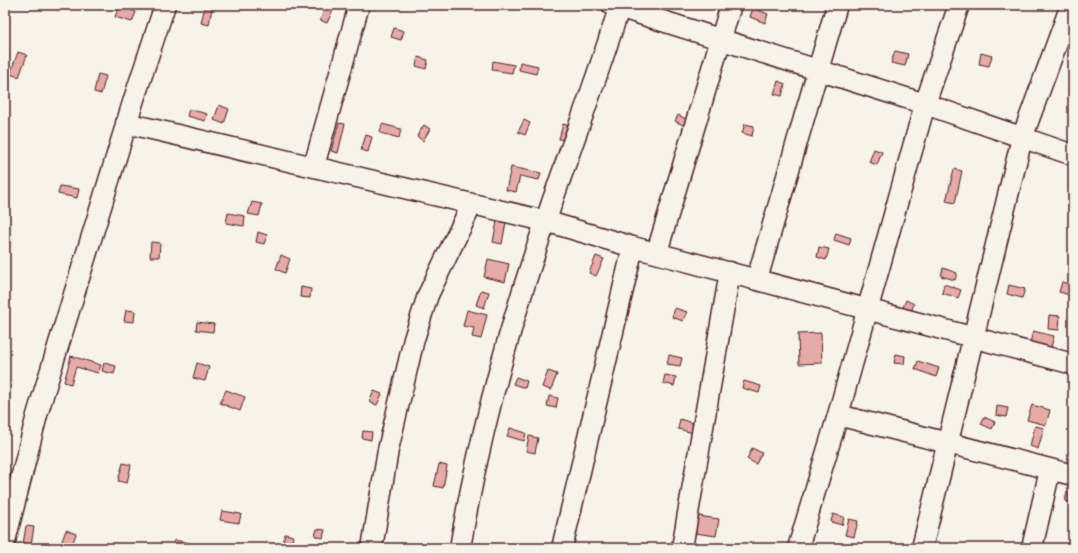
<svg xmlns="http://www.w3.org/2000/svg" width="1078" height="553" font-family="Kalam,sans-serif">
	<style>
		.building { fill: #e6aba6; stroke: #4a1f2b }
		.lines { fill: none; stroke-linecap: round; stroke-linejoin: round }
		.minor-casing { stroke: #4a1f2b; stroke-width: 23 }
		.minor { stroke: #f7f3e8; stroke-width: 20 }
	</style>
	<rect width="100%" height="100%" fill="#f7f3e8"/>
	<filter id="ink" filterUnits="userSpaceOnUse"><feTurbulence type="fractalNoise" baseFrequency=".025" numOctaves="2"/><feDisplacementMap in="SourceGraphic" scale="8" xChannelSelector="R" yChannelSelector="G"/><feConvolveMatrix kernelMatrix="1 2 1 2 8 2 1 2 1" color-interpolation-filters="sRGB"/></filter>
	<g filter="url(#ink)">
		<path class="building" d="M 326,5 L 335,5 L 327,23 L 320,20 Z
			M 119,6 L 136,12 L 132,22 L 115,17 Z
			M 205,6 L 212,8 L 209,25 L 201,23 Z
			M 753,8 L 768,14 L 765,23 L 750,17 Z
			M 394,28 L 404,31 L 401,40 L 391,37 Z
			M 895,51 L 908,54 L 905,66 L 891,63 Z
			M 18,52 L 27,55 L 19,77 L 10,74 Z
			M 981,53 L 992,56 L 989,66 L 979,64 Z
			M 418,57 L 428,60 L 426,69 L 416,66 Z
			M 493,61 L 514,65 L 512,73 L 492,70 Z
			M 520,62 L 538,66 L 536,74 L 519,70 Z
			M 98,74 L 106,76 L 101,94 L 94,92 Z
			M 778,81 L 785,84 L 782,96 L 774,94 Z
			M 219,105 L 229,109 L 224,124 L 214,120 Z
			M 189,109 L 207,114 L 205,121 L 187,116 Z
			M 678,115 L 692,122 L 689,128 L 675,121 Z
			M 524,120 L 530,123 L 525,135 L 518,132 Z
			M 339,123 L 345,124 L 338,153 L 331,151 Z
			M 382,124 L 401,129 L 399,138 L 380,133 Z
			M 563,124 L 570,126 L 566,140 L 559,139 Z
			M 745,124 L 754,126 L 752,136 L 742,133 Z
			M 424,125 L 430,129 L 423,141 L 417,136 Z
			M 366,135 L 372,137 L 368,152 L 361,150 Z
			M 874,149 L 882,152 L 877,165 L 869,162 Z
			M 511,167 L 541,173 L 539,180 L 520,176 L 516,192 L 506,190 Z
			M 954,169 L 962,171 L 955,203 L 946,201 Z
			M 60,186 L 79,189 L 77,198 L 58,194 Z
			M 252,202 L 262,204 L 259,216 L 248,214 Z
			M 228,213 L 245,216 L 244,226 L 226,223 Z
			M 497,221 L 506,222 L 502,244 L 493,242 Z
			M 258,232 L 267,235 L 264,244 L 256,242 Z
			M 836,233 L 851,238 L 849,245 L 834,240 Z
			M 151,242 L 160,243 L 159,257 L 150,257 Z
			M 819,247 L 829,249 L 826,260 L 817,257 Z
			M 281,255 L 290,259 L 285,273 L 276,269 Z
			M 596,256 L 604,259 L 596,276 L 589,273 Z
			M 488,259 L 509,264 L 505,282 L 484,277 Z
			M 943,268 L 957,273 L 955,280 L 941,276 Z
			M 1062,282 L 1072,285 L 1070,295 L 1059,292 Z
			M 944,284 L 961,290 L 958,298 L 942,293 Z
			M 1009,285 L 1025,289 L 1022,298 L 1007,294 Z
			M 301,287 L 311,289 L 310,298 L 300,297 Z
			M 481,290 L 489,292 L 484,308 L 476,305 Z
			M 906,300 L 914,304 L 910,314 L 902,310 Z
			M 675,308 L 687,312 L 683,321 L 672,317 Z
			M 126,310 L 135,311 L 134,322 L 124,321 Z
			M 467,310 L 487,315 L 481,339 L 472,337 L 474,328 L 463,326 Z
			M 1049,315 L 1060,316 L 1059,330 L 1048,329 Z
			M 197,322 L 214,324 L 213,332 L 196,330 Z
			M 1033,331 L 1054,336 L 1051,347 L 1030,343 Z
			M 821,333 L 822,363 L 799,364 L 798,334 Z
			M 896,354 L 905,356 L 904,364 L 894,363 Z
			M 669,355 L 682,358 L 680,366 L 667,364 Z
			M 71,356 L 101,365 L 98,373 L 76,367 L 71,384 L 64,382 Z
			M 918,361 L 939,368 L 936,377 L 915,369 Z
			M 104,363 L 116,366 L 114,374 L 102,371 Z
			M 197,363 L 209,367 L 205,381 L 193,378 Z
			M 548,371 L 557,374 L 551,390 L 542,387 Z
			M 665,375 L 676,377 L 674,386 L 663,383 Z
			M 516,377 L 527,381 L 525,388 L 513,384 Z
			M 744,381 L 761,386 L 759,393 L 742,388 Z
			M 226,390 L 245,397 L 240,411 L 220,403 Z
			M 374,391 L 382,394 L 377,405 L 369,402 Z
			M 549,396 L 558,398 L 556,408 L 547,406 Z
			M 1032,405 L 1050,410 L 1046,425 L 1027,420 Z
			M 997,406 L 1008,408 L 1006,417 L 996,415 Z
			M 984,417 L 995,422 L 992,429 L 981,424 Z
			M 680,419 L 695,424 L 693,433 L 678,429 Z
			M 1035,426 L 1044,428 L 1038,449 L 1030,446 Z
			M 510,428 L 526,433 L 524,441 L 507,436 Z
			M 363,431 L 372,432 L 371,440 L 362,438 Z
			M 529,436 L 538,438 L 535,453 L 526,451 Z
			M 752,448 L 762,453 L 756,464 L 747,459 Z
			M 123,463 L 131,465 L 127,483 L 118,481 Z
			M 439,464 L 447,466 L 443,488 L 434,486 Z
			M 1067,491 L 1073,493 L 1073,503 L 1065,501 Z
			M 222,511 L 241,514 L 239,523 L 220,520 Z
			M 833,514 L 844,517 L 842,525 L 831,522 Z
			M 698,516 L 719,519 L 716,536 L 695,533 Z
			M 849,519 L 858,521 L 854,537 L 845,535 Z
			M 26,526 L 34,527 L 31,545 L 23,544 Z
			M 317,529 L 325,530 L 323,538 L 315,536 Z
			M 66,530 L 76,534 L 72,545 L 62,541 Z
			M 285,534 L 293,536 L 291,548 L 282,548 Z
			M 174,540 L 190,543 L 190,548 L 173,548 Z
			M 422,543 L 443,547 L 443,548 L 422,548 Z"/>
		<g class="lines">
			<defs>
				<path id="minor" d="M 612,5 L 925,104 L 1073,155
					M 126,123 L 545,221 L 633,247 L 1073,364
					M 314,166 L 359,5
					M 657,252 L 731,5
					M 757,279 L 837,5
					M 838,415 L 1073,475
					M 5,541 L 37,415 L 134,99 L 165,5
					M 372,548 L 388,450 L 414,339 L 428,295 L 472,204
					M 460,548 C 479,436 509,327 546,220 C 570,148 598,77 620,5
					M 562,548 L 633,247
					M 682,548 L 730,272
					M 798,548 L 838,415 L 925,104 L 959,5
					M 922,548 L 1022,138 L 1071,5
					M 1032,548 L 1050,470"/>
			</defs>
			<use href="#minor" class="minor-casing"/>
			<use href="#minor" class="minor"/>
		</g>
	</g>
	<rect width="1078" height="553" fill="none" stroke="#f7f3e8" stroke-width="20"/>
	<rect x="10" y="10" width="1058" height="533" fill="none" stroke="#4a1f2b" stroke-width="1.5" filter="url(#ink)"/>
</svg>
